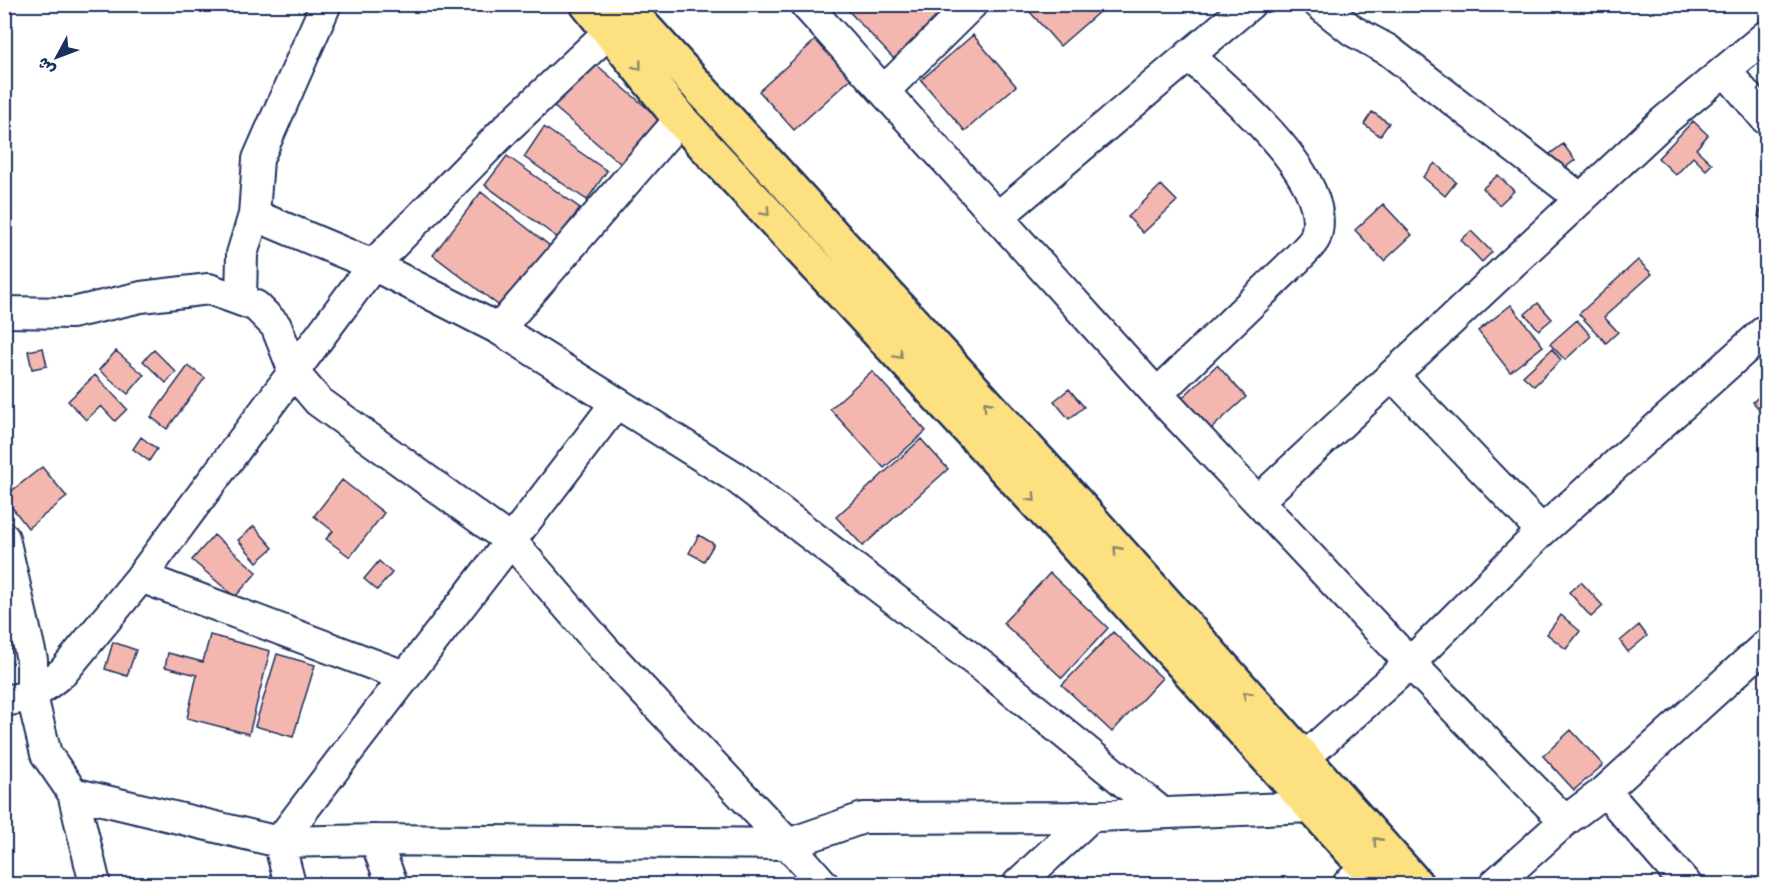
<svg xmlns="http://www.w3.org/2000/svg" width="1771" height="889" font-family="'Playpen Sans','Playpen Sans Arabic',sans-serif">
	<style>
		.building { fill: #f3b7af; stroke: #1b2f5e; stroke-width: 1.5 }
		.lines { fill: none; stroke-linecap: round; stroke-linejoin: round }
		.street-casing { stroke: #1b2f5e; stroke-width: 34 }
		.primary-casing { stroke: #1b2f5e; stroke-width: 38 }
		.street { stroke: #fff; stroke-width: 30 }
		.primary { stroke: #fde080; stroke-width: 33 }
		.oneway { stroke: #8c886f }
	</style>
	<rect width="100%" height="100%" fill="#fff"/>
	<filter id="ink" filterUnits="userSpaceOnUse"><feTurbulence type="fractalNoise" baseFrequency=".0167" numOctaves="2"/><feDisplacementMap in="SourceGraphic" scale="12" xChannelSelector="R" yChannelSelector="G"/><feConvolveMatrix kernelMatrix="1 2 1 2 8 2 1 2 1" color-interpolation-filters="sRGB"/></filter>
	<g filter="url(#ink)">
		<path class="building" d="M 842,4 L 935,4 L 943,13 L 894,59 Z
			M 1023,4 L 1108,4 L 1060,46 Z
			M 821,35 L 856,74 L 794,130 L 759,91 Z
			M 973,35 L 1016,86 L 965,131 L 921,80 Z
			M 592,61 L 660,119 L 621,164 L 553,106 Z
			M 1372,112 L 1389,123 L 1380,136 L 1364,124 Z
			M 1693,121 L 1708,135 L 1696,149 L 1712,164 L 1706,170 L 1693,157 L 1676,175 L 1658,158 Z
			M 544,127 L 607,171 L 587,200 L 524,157 Z
			M 1563,144 L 1575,160 L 1562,170 L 1550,154 Z
			M 507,156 L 580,208 L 558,238 L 485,185 Z
			M 1435,163 L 1456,182 L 1445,196 L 1423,177 Z
			M 1498,175 L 1514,191 L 1499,205 L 1483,188 Z
			M 1161,185 L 1177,201 L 1143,233 L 1128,217 Z
			M 481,192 L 550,246 L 502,308 L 433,255 Z
			M 1766,199 L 1766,220 L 1758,216 Z
			M 1383,204 L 1412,235 L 1384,261 L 1355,230 Z
			M 1471,231 L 1492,252 L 1482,262 L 1461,240 Z
			M 1638,260 L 1652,274 L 1604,317 L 1618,332 L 1606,343 L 1579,314 Z
			M 1538,303 L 1552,319 L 1539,330 L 1525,314 Z
			M 1511,305 L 1543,346 L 1510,372 L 1478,331 Z
			M 1577,320 L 1591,336 L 1565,360 L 1550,344 Z
			M 43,348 L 47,366 L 32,369 L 28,351 Z
			M 1552,349 L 1561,360 L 1534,386 L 1523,376 Z
			M 154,350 L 176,372 L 166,383 L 143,361 Z
			M 116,351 L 144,375 L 128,394 L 99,370 Z
			M 1217,365 L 1246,397 L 1211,429 L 1182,398 Z
			M 188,366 L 205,378 L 167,429 L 151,417 Z
			M 872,371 L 926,431 L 884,468 L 830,409 Z
			M 95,375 L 127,409 L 115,421 L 101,406 L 86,420 L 68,401 Z
			M 1069,389 L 1084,407 L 1069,419 L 1054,401 Z
			M 1766,390 L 1766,417 L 1753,402 Z
			M 141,437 L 157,449 L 149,461 L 133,449 Z
			M 921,439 L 948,469 L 863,546 L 836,517 Z
			M 42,467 L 67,497 L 28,528 L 4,497 Z
			M 342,480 L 384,513 L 350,557 L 326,539 L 333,531 L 314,516 Z
			M 254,526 L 273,548 L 257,562 L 238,540 Z
			M 214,535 L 257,572 L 235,597 L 192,560 Z
			M 699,535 L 714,544 L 704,561 L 689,553 Z
			M 379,561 L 392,573 L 377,590 L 364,579 Z
			M 1050,573 L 1108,628 L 1062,678 L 1003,623 Z
			M 1581,582 L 1603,606 L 1591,617 L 1569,592 Z
			M 1561,615 L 1580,631 L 1566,649 L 1547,634 Z
			M 1639,625 L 1647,636 L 1628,652 L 1620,641 Z
			M 1113,632 L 1162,678 L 1112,732 L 1062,685 Z
			M 210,635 L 270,651 L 249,734 L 187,718 L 197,675 L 165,667 L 168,653 L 203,662 Z
			M 113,642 L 136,650 L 127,676 L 105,669 Z
			M 277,654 L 315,665 L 293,737 L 255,726 Z
			M 1571,730 L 1603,765 L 1574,790 L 1543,756 Z"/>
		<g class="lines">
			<defs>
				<path id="street" d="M 805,4 L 1157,394 L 1410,663 L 1565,821
					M 1319,4 L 1353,31 L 1388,50 L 1581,199
					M 1725,70 L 1766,119
					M 885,90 L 972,4
					M 254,215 L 373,265 L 499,329 L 735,477 L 987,670 L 1162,813
					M 998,217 L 1250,4
					M 241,300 L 242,254 L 254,215 L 258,159 L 326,4
					M 4,312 L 72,313 L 141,297 L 209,289 L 256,306 L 276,326 L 295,374 L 318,401 L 512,542 L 604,649 L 788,844 L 863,818 L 1072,817 L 1312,807
					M 499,329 L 680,119
					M 1393,376 L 1542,531
					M 1157,394 L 1297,259 C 1302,253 1312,245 1315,238 C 1337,179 1227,92 1189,55
					M 1258,501 L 1663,122 L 1766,36
					M 4,538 L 32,660 L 32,696 L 46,754 L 73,793 L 95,884
					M 141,577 L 404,676
					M 4,701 L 32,696 L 63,672 L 141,577 L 373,265 L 508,127 L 610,31
					M 1303,759 L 1410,663 L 1542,531 L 1766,330
					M 1605,791 L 1686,884
					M 73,793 L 279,842 L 375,840 L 788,844 L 823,884
					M 375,840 L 392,884
					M 290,884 L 279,842 C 390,694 505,551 616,403
					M 1018,884 L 1091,816
					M 1348,884 L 1367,868
					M 1495,884 L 1565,821 L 1605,791 L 1766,645"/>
				<path id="primary" d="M 587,4 L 680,119 L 1060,528 L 1381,884
					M 623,4 L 1047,470 L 1416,884"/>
			</defs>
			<use href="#street" class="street-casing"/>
			<use href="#primary" class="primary-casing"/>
			<use href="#street" class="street"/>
			<use href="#primary" class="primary"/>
		</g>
		<defs><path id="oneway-chevron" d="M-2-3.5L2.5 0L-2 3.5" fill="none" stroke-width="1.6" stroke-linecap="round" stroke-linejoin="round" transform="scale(1.5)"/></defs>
		<g class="oneway">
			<use href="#oneway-chevron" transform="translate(638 66) rotate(52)"/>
			<use href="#oneway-chevron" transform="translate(766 212) rotate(47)"/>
			<use href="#oneway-chevron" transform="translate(899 355) rotate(47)"/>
			<use href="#oneway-chevron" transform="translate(987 405) rotate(-132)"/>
			<use href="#oneway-chevron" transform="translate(1032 498) rotate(47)"/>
			<use href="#oneway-chevron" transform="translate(1117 550) rotate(-132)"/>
			<use href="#oneway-chevron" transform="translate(1247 695) rotate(-132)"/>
			<use href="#oneway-chevron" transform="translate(1377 841) rotate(-132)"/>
		</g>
	</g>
	<rect width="1771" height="889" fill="none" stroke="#fff" stroke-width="24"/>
	<rect x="12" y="12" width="1747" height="865" fill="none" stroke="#1b2f5e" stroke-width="2" filter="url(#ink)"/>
	<g transform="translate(57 57) rotate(229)" stroke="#ffffff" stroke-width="4.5" paint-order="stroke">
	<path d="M0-4.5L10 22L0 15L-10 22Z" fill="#1b2f5e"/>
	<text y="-9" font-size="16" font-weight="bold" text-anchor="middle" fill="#1b2f5e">ش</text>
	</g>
</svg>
